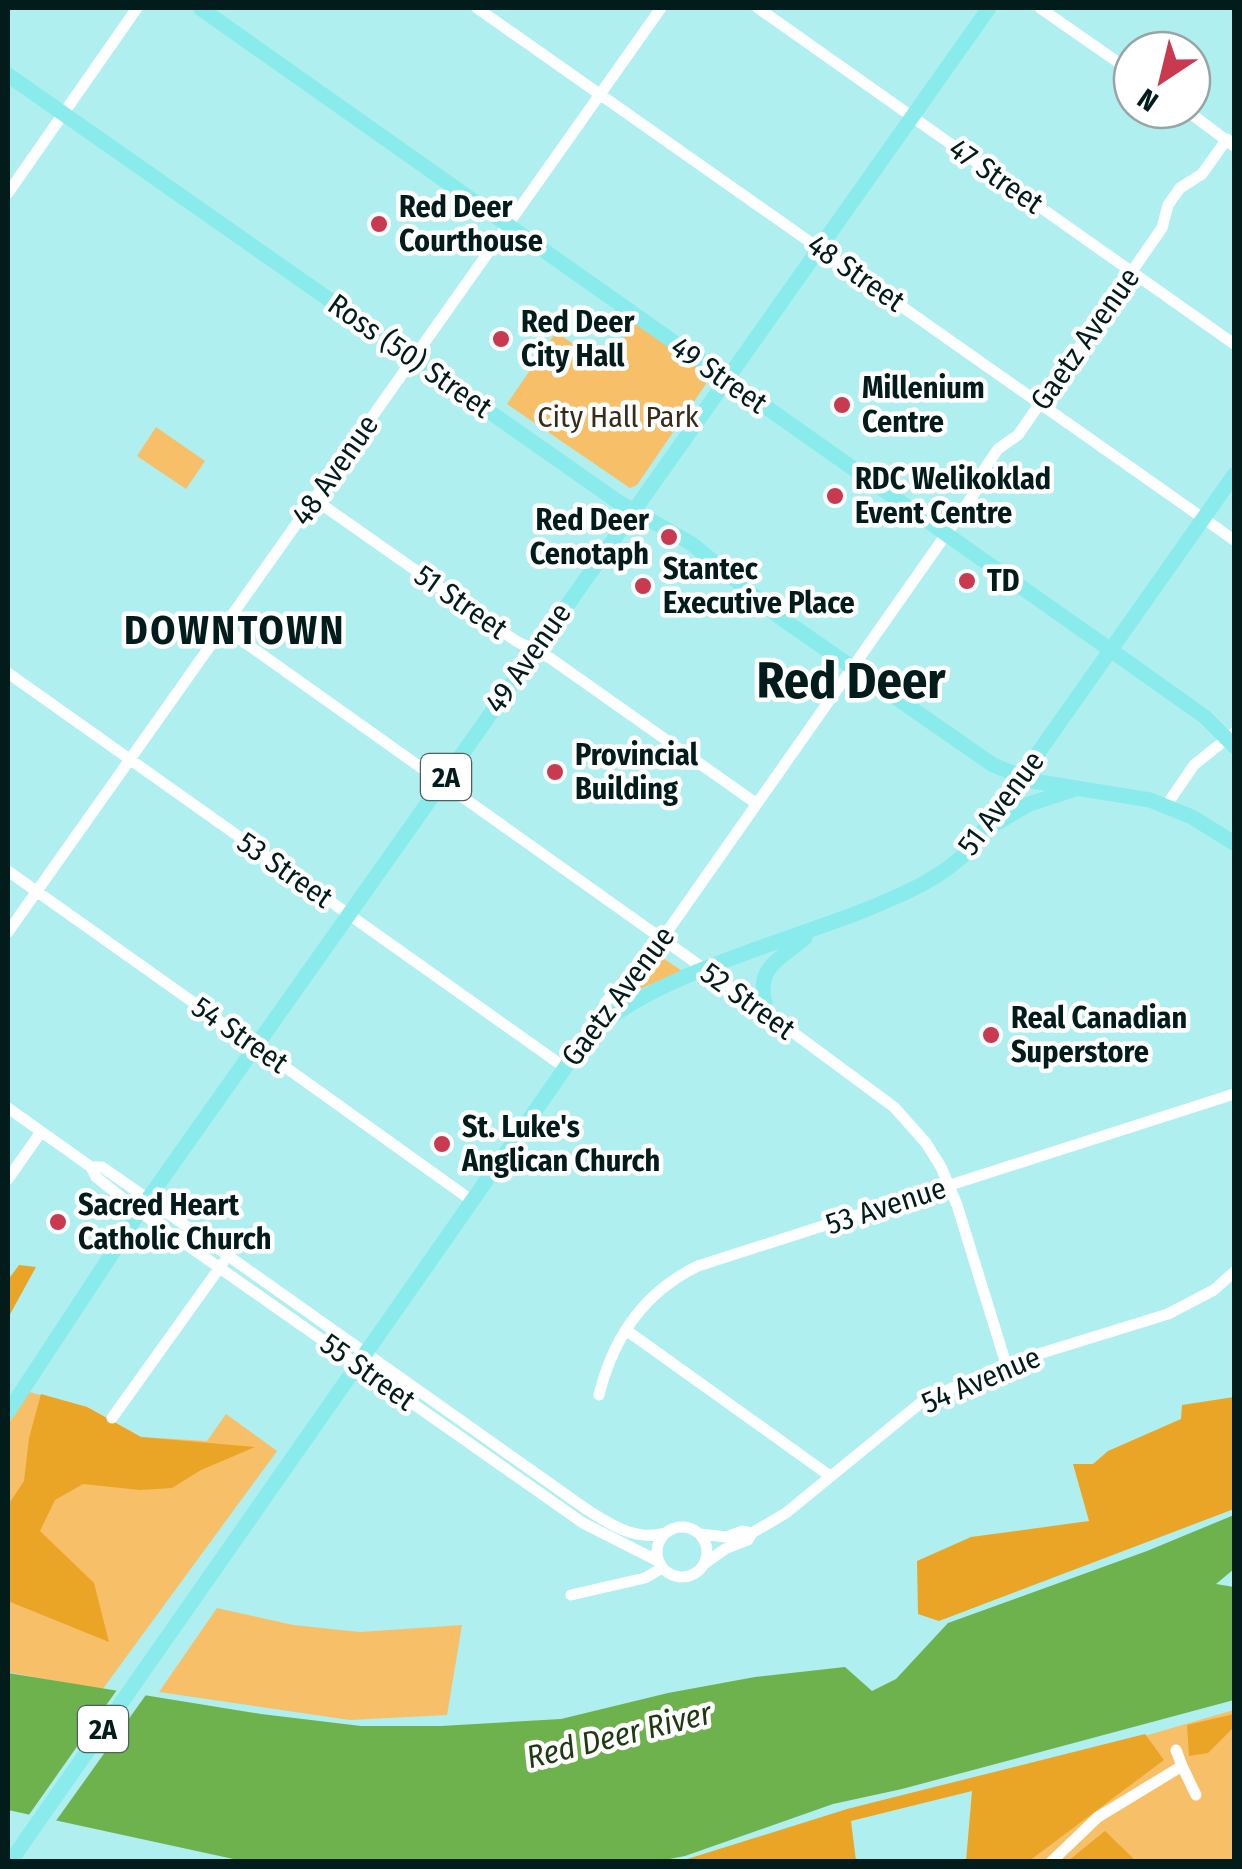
<svg xmlns="http://www.w3.org/2000/svg" width="1242" height="1869" font-family="'Fira Sans Condensed',sans-serif">
	<style>
		.green { fill: #f7bf68 }
		.forest { fill: #eaa526 }
		.water { fill: #6eb24d }
		.pier { fill: #afeff0 }
		.lines { fill: none; stroke-linecap: round; stroke-linejoin: round }
		.minor { stroke: #fff; stroke-width: 11 }
		.major { stroke: #8aebec; stroke-width: 15 }
		.poi-dot { fill: #c9394f; stroke: #fff; stroke-width: 4 }
		.labels { text-anchor: middle; dominant-baseline: central; stroke-width: 9; stroke-linejoin: round; paint-order: stroke }
		.shield { fill: #fff; stroke: #4e6060; stroke-width: 2.5 }
		.shield-label { font-size: 28px; font-weight: bold; fill: #021c1c }
		.street-label { font-size: 30px; fill: #021c1c; stroke: #fff }
		.poi-label { font-size: 30px; font-weight: bold; fill: #021c1c; stroke: #fff; text-anchor: start }
		.park-label { font-size: 30px; fill: #382b18; stroke: #fff }
		.water-label { font-size: 32px; font-style: italic; fill: #1f3a12; stroke: #fff }
		.district-label { font-size: 40px; font-weight: bold; letter-spacing: 2.5px; fill: #021c1c; stroke: #fff }
		.town-label { font-size: 50px; font-weight: bold; fill: #021c1c; stroke: #fff }
	</style>
	<rect width="100%" height="100%" fill="#afeff0"/>
	<path class="green" d="M 634,323 L 701,368 L 708,381 L 637,485 L 630,488 L 507,404 L 556,332 L 604,365 Z
		M 156,427 L 205,461 L 186,489 L 137,456 Z
		M 660,956 L 682,971 L 631,993 L 630,986 Z
		M 29,1392 L 87,1407 L 141,1437 L 207,1441 L 226,1414 L 277,1451 L 102,1690 L 8,1672 L 8,1424 Z
		M 217,1608 L 293,1625 L 360,1632 L 462,1625 L 447,1715 L 350,1720 L 159,1692 Z
		M 1234,1710 L 1234,1861 L 975,1862 L 989,1781 Z"/>
	<path class="forest" d="M 19,1265 L 36,1267 L 8,1318 L 8,1280 Z
		M 41,1394 L 87,1407 L 141,1437 L 255,1447 L 201,1470 L 172,1488 L 140,1490 L 83,1484 L 55,1500 L 40,1531 L 94,1583 L 109,1642 L 8,1601 L 8,1505 L 24,1481 L 29,1438 Z
		M 1234,1397 L 1234,1509 L 939,1621 L 918,1614 L 917,1561 L 971,1537 L 1089,1521 L 1073,1464 L 1093,1464 L 1108,1451 L 1181,1419 L 1182,1405 Z
		M 1234,1714 L 1234,1727 L 1208,1753 L 1189,1756 L 1187,1725 Z
		M 1145,1734 L 1164,1760 L 1029,1861 L 966,1861 L 972,1791 L 851,1821 L 856,1861 L 681,1861 L 847,1809 Z
		M 1105,1831 L 1136,1861 L 1068,1861 Z"/>
	<path class="water" d="M 1234,1515 L 1234,1569 L 1216,1584 L 1234,1587 L 1234,1700 L 902,1789 L 833,1804 L 685,1856 L 659,1861 L 238,1860 L 8,1810 L 8,1673 L 261,1714 L 361,1726 L 441,1726 L 561,1719 L 668,1693 L 755,1677 L 845,1667 L 872,1691 L 896,1679 L 948,1623 L 1147,1551 Z"/>
	<path class="pier" d="M 119,1687 L 148,1692 L 53,1825 L 26,1819 Z"/>
	<g class="lines">
		<path class="minor" d="M 477,8 L 1234,540
			M 758,8 L 1234,344
			M 1040,8 L 1132,72
			M 1186,110 L 1234,146
			M 8,193 L 137,8
			M 314,499 L 516,641 L 550,658 L 757,804
			M 223,627 L 768,1014 L 894,1107 L 926,1143 L 941,1167 L 957,1205 L 1006,1364
			M 8,673 L 564,1067
			M 1166,806 L 1194,765 L 1234,733
			M 8,871 L 228,1027 L 257,1044 L 281,1064 L 471,1200
			M 8,932 L 661,8
			M 604,1020 L 605,1003 L 662,939 L 954,523 L 982,482 L 983,471 L 998,449 L 1018,435 L 1162,228 L 1168,205 L 1180,188 L 1202,174 L 1227,139
			M 8,1108 L 91,1167 L 102,1167 L 148,1199 L 586,1509 C 610,1524 636,1542 665,1533
			M 91,1167 L 96,1177 L 140,1212 L 583,1523 L 658,1561
			M 8,1179 L 41,1132
			M 626,1330 L 830,1476
			M 599,1395 C 613,1338 644,1292 698,1266 L 1234,1094
			M 112,1418 L 223,1263
			M657 1552a25 25 0 1 1 50 0a25 25 0 1 1-50 0Z
			M 700,1534 L 726,1537 L 743,1531 L 752,1533
			M 704,1564 L 725,1549 L 748,1540 L 752,1533 L 786,1513 L 923,1401 L 1006,1364 L 1168,1314 L 1214,1290 L 1234,1272
			M 571,1595 L 645,1578 L 662,1568
			M 1176,1750 L 1182,1766
			M 1051,1862 L 1098,1817 L 1182,1766 L 1196,1795"/>
		<path class="major" d="M 200,8 L 1112,651 L 1205,717 L 1234,746
			M 8,75 L 617,501 L 692,544 L 781,618 L 993,765 L 1033,781 L 1150,800 L 1192,817 L 1234,843
			M 989,828 L 1029,804 L 1072,790
			M 768,1014 C 753,970 773,964 805,938
			M 8,1412 L 148,1199 L 989,8
			M 10,1862 L 586,1038 C 644,978 785,942 865,910 C 906,893 941,879 971,848 L 1234,475"/>
	</g>
	<g class="poi-dot">
		<circle cx="379" cy="224" r="10"/>
		<circle cx="501" cy="339" r="10"/>
		<circle cx="842" cy="405" r="10"/>
		<circle cx="835" cy="496" r="10"/>
		<circle cx="669" cy="537" r="10"/>
		<circle cx="967" cy="581" r="10"/>
		<circle cx="643" cy="586" r="10"/>
		<circle cx="555" cy="772" r="10"/>
		<circle cx="991" cy="1035" r="10"/>
		<circle cx="442" cy="1144" r="10"/>
		<circle cx="58" cy="1222" r="10"/>
	</g>
	<g class="labels">
		<g class="shield">
			<rect x="421" y="754" width="50" height="46" rx="8"/>
			<rect x="78" y="1706" width="50" height="46" rx="8"/>
		</g>
		<g class="shield-label">
			<text x="446" y="777">2A</text>
			<text x="103" y="1729">2A</text>
		</g>
		<g class="street-label">
			<text transform="translate(996 176) rotate(35)">47 Street</text>
			<text transform="translate(856 273) rotate(35)">48 Street</text>
			<text transform="translate(1085 339) rotate(-55)">Gaetz Avenue</text>
			<text transform="translate(410 356) rotate(35)">Ross (50) Street</text>
			<text transform="translate(719 375) rotate(35)">49 Street</text>
			<text transform="translate(335 470) rotate(-55)">48 Avenue</text>
			<text transform="translate(461 602) rotate(35)">51 Street</text>
			<text transform="translate(528 658) rotate(-55)">49 Avenue</text>
			<text transform="translate(1001 803) rotate(-53)">51 Avenue</text>
			<text transform="translate(285 870) rotate(35)">53 Street</text>
			<text transform="translate(618 996) rotate(-53)">Gaetz Avenue</text>
			<text transform="translate(748 1001) rotate(36)">52 Street</text>
			<text transform="translate(240 1035) rotate(35)">54 Street</text>
			<text transform="translate(886 1206) rotate(-18)">53 Avenue</text>
			<text transform="translate(368 1372) rotate(36)">55 Street</text>
			<text transform="translate(981 1380) rotate(-23)">54 Avenue</text>
		</g>
		<g class="poi-label">
			<text x="399" y="207">Red Deer<tspan x="399" dy="34">Courthouse</tspan></text>
			<text x="521" y="322">Red Deer<tspan x="521" dy="34">City Hall</tspan></text>
			<text x="862" y="388">Millenium<tspan x="862" dy="34">Centre</tspan></text>
			<text x="855" y="479">RDC Welikoklad<tspan x="855" dy="34">Event Centre</tspan></text>
			<text x="649" y="520" text-anchor="end">Red Deer<tspan x="649" dy="34">Cenotaph</tspan></text>
			<text x="663" y="569">Stantec<tspan x="663" dy="34">Executive Place</tspan></text>
			<text x="987" y="581">TD</text>
			<text x="575" y="755">Provincial<tspan x="575" dy="34">Building</tspan></text>
			<text x="1011" y="1018">Real Canadian<tspan x="1011" dy="34">Superstore</tspan></text>
			<text x="462" y="1127">St. Luke's<tspan x="462" dy="34">Anglican Church</tspan></text>
			<text x="78" y="1205">Sacred Heart<tspan x="78" dy="34">Catholic Church</tspan></text>
		</g>
		<g class="park-label">
			<text x="618" y="417">City Hall Park</text>
		</g>
		<g class="water-label">
			<text transform="translate(619 1735) rotate(-14)">Red Deer River</text>
		</g>
		<g class="district-label">
			<text x="235" y="631">DOWNTOWN</text>
		</g>
		<g class="town-label">
			<text x="851" y="681">Red Deer</text>
		</g>
	</g>
	<rect width="1242" height="1869" fill="none" stroke="#021c1c" stroke-width="20"/>
	<g transform="translate(1162 80) rotate(215)"><circle r="48" fill="#ffffff" stroke="#9aa4a4" stroke-width="2.5"/>
	<path d="M0-8L18 38L0 25L-18 38Z" fill="#c9394f"/>
	<text y="-15" font-size="28" font-weight="bold" text-anchor="middle" fill="#021c1c">N</text>
	</g>
</svg>
